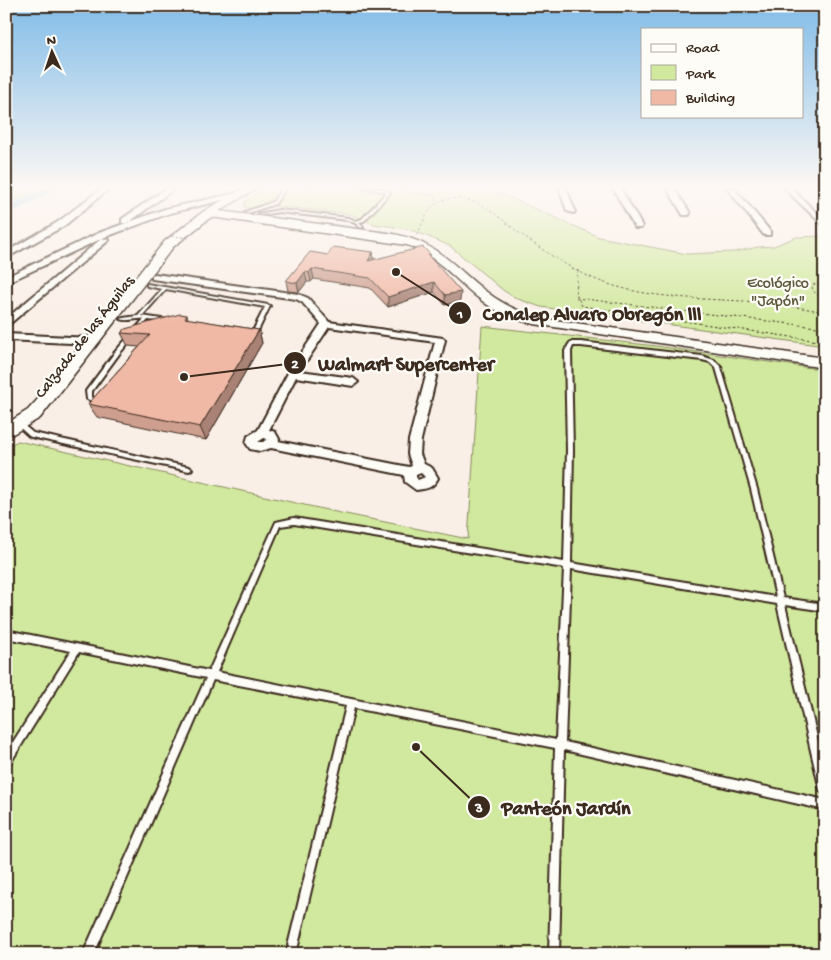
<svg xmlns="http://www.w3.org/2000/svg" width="831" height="960" font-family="'Gochi Hand',sans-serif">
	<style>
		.green { fill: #d1e99e; stroke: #868a5e }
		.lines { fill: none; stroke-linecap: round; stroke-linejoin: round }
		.river { fill: #86c7e7; fill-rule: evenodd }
		.lane-casing { stroke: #3b2a1e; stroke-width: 4 }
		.street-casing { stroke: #3b2a1e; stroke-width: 4 }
		.secondary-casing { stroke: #3b2a1e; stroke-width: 3 }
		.path { stroke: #3b2a1e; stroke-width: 1; stroke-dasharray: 2.5 2.5; stroke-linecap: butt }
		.lane { fill: #fdfcf7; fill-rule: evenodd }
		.street { fill: #fdfcf7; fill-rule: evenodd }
		.secondary { fill: #fdfcf7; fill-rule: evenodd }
		.path-bridge { stroke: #3b2a1e; stroke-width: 1; stroke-dasharray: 2.5 2.5; stroke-linecap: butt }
		.wall { fill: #ce9f8f; stroke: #3b2a1e }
		.shaded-wall { fill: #a88274; stroke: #3b2a1e }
		.building { fill: #f0b9a6; stroke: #3b2a1e }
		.labels { text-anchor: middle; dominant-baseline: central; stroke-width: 4.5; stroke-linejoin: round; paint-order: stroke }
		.far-park-label { font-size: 16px; fill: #605a3e; stroke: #fdfcf7 }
		.far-street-label { font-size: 16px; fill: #3b2a1e; stroke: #fdfcf7 }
		.leader { fill: none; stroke: #3b2a1e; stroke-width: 2 }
		.callout-dot { fill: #3b2a1e; stroke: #fdfcf7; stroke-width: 2 }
		.mark-label { font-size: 15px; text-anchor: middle; font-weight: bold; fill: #fff }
		.callout-label { font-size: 20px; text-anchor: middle; font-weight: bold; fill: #3b2a1e; stroke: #fdfcf7; stroke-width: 4.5; stroke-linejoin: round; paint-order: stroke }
	</style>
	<rect width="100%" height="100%" fill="#faefe7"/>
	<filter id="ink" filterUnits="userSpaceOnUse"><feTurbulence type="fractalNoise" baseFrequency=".02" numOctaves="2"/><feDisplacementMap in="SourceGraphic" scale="10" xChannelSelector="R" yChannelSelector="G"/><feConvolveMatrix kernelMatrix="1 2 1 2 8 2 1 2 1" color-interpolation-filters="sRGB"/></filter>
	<g filter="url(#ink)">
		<path class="green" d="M 6,188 L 50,188 L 6,203 Z
			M 264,188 L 488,188 L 599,237 L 687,254 L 734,252 L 758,247 L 774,246 L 796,237 L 825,236 L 825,346 L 541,307 L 518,299 L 504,291 L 450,246 L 422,234 L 408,229 L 374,224 L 350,214 L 272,206 L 249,209 L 244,206 L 245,202 Z
			M 482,326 L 656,346 L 825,370 L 825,954 L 6,954 L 6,447 L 18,441 L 336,512 L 468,539 Z"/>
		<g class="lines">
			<path class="river" d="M 45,188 L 59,188 L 6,215 L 6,207 Z"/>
			<defs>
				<path id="lane" d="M 282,188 L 286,188 L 275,204 L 248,213 L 245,212 L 273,202 Z
					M 362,188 L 385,189 L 390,193 L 364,221 L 359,222 L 363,227 L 361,228 L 355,223 L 348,220 L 279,212 L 260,215 L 258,214 L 279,210 L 349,218 L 356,221 L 362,219 L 386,193 L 384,191 Z
					M 147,284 L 268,305 L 270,306 L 257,333 L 249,335 L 247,334 L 253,331 L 265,307 L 166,289 L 142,316 L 168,320 L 170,320 L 170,322 L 148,320 L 119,354 L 92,391 L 92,397 L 97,400 L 96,401 L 94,402 L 87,399 L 86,391 L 115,352 L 144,319 C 136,318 127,322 121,319 L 123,318 L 138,316 L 162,289 L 147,286 Z
					M 571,342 L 581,342 L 702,356 L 714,360 L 721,367 L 757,489 L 783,598 L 825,604 L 825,611 L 785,605 L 825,770 L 825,795 L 822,793 L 820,790 L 777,604 L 571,569 L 565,742 L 825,800 L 825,810 L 564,750 L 559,954 L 549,954 L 555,748 L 354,708 L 296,954 L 286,954 L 346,706 L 213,680 L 94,954 L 83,954 L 206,678 L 79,652 L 9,765 L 6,766 L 6,753 L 71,651 L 6,638 L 6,630 L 209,671 L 276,522 L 294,518 L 564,562 L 567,450 L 565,351 L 569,344 ZM 573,346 L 581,346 L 702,360 L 710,362 L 716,368 L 751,489 L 776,597 L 571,563 L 573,450 L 571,351 ZM 294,524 L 564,568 L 556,740 L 217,672 L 280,526 Z
					M 19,422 L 21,423 L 33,433 L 189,467 L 192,469 L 189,471 L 31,437 L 29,436 L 17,425 L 16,424 L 17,423 Z"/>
				<path id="street" d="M 102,188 L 110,188 L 64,226 L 6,258 L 6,252 L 58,222 Z
					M 167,188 L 175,188 L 128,223 L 122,223 L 122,219 Z
					M 559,188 L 566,188 L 575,211 L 574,213 L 567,211 Z
					M 613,188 L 620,188 L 642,226 L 641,228 L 635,228 Z
					M 667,188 L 674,188 L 690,213 L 689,215 L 683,215 Z
					M 727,188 L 734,188 L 770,231 L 770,235 L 764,235 Z
					M 784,188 L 791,188 L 825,221 L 825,227 Z
					M 245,191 L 247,192 L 247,194 L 170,213 L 135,226 L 105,237 L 6,283 L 6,277 L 99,233 L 129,222 L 165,209 Z
					M 102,238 L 109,240 L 6,327 L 6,319 Z
					M 155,274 L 298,294 L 308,298 L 329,322 L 443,338 L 445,340 L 421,440 L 420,454 L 424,464 L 432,468 L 438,478 C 433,488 426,489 416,490 L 405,482 L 404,475 L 271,448 L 260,451 L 250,449 L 246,443 L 248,436 L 258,430 L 288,373 L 321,324 L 302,302 L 296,299 L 152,279 L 152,275 ZM 329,327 L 435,342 L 409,440 L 408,454 L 412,466 L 409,467 L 278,441 L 279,439 L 275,432 L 269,430 L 296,377 L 353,386 L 358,382 L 353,378 L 300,371 ZM 264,438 L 267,439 L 263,442 L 258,442 ZM 421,473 L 425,477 L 418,480 L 416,477 L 416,475 Z
					M 6,334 L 92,338 L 97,341 L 92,344 L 6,340 Z"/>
				<path id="secondary" d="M 244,188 L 257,188 L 219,211 L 388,233 C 449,243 459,279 507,305 C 520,312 533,316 547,319 L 825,358 L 825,368 L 534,324 C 514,319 497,313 481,300 C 456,281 437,255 407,245 L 211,217 L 173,247 L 40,418 L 6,438 L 6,424 L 28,410 L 37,400 L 165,241 L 204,211 Z"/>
			</defs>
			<use href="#lane" class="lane-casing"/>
			<use href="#street" class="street-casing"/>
			<use href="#secondary" class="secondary-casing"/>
			<path class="path" d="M 6,189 L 8,188
				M 393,189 L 435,196 L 437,201
				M 417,235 C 428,212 432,195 461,199 C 487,202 502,221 522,235 C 545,252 570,269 597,280 C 648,300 703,298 757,302 C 780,304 803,308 825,312
				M 578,270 L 576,294 L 582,306 L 825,342
				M 825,282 L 812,285 C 812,293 819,296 825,299
				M 576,298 L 825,328"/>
			<use href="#lane" class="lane"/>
			<use href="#street" class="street"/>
			<use href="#secondary" class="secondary"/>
			<path class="path-bridge" d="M 171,236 L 190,238"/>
		</g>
		<path class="wall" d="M 373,252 L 374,260 L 431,259 L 460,301 L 445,305 L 434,292 L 388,307 L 370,288 L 314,279 L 311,282 L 307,282 L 299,292 L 288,291 L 286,281 L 328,255 Z
			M 187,315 L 188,319 L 259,330 L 262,343 L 206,440 L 97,417 L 88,404 L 139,347 L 128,346 L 121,333 Z"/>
		<path class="shaded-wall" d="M 373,252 L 374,262 L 368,261 Z
			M 312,269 L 314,279 L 311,282 L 309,273 Z
			M 305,272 L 307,282 L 299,292 L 297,283 Z
			M 434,282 L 434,292 L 388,307 L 388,297 Z
			M 461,292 L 460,301 L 445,305 L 445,295 Z
			M 259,330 L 262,343 L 206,440 L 200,427 Z"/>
		<path class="building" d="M 333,247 L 373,252 L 368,261 L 423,247 L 431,255 L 428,255 L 461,292 L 445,295 L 434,282 L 388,297 L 370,278 L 312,269 L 309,273 L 305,272 L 297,283 L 286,281 L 310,252 L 328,255 Z
			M 180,314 L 187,315 L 185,318 L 259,330 L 200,427 L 88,404 L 150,335 L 121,333 L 125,329 Z"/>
	</g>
	<linearGradient id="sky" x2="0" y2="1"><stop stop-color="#81bce8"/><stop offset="0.58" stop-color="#fdf8f4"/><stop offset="1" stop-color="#fdf8f4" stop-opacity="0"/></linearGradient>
	<rect width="831" height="323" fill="url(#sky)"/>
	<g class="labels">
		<g class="far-park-label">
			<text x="778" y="284">Ecológico<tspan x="778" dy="18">"Japón"</tspan></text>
		</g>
		<g class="far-street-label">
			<text transform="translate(86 338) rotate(-52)">Calzada de las Águilas</text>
		</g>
	</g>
	<path class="leader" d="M396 272L460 313M184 377L295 363M416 747L479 807"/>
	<g class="callout-dot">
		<circle cx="396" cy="272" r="5"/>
		<circle cx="184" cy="377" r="5"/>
		<circle cx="416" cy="747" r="5"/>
		<circle cx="460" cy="313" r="12"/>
		<circle cx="295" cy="363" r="12"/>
		<circle cx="479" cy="807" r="12"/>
	</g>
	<g class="mark-label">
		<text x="460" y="318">1</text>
		<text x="295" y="368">2</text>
		<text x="479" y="812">3</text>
	</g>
	<g class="callout-label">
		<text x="592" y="320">Conalep Alvaro Obregón lll</text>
		<text x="406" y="370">Walmart Supercenter</text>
		<text x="566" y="814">Panteón Jardín</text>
	</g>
	<rect width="831" height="960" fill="none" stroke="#fdfcf7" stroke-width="25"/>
	<rect x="12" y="12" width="806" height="935" fill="none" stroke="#3b2a1e" stroke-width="2" filter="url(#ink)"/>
	<rect x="641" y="28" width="162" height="90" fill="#fdfcf7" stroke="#afa8a0"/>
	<rect x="651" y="44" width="25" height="8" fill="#fdfcf7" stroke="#afa8a0"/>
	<text x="686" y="52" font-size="15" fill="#3b2a1e">Road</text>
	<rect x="651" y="65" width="25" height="15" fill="#d1e99e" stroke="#afa8a0"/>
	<text x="686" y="78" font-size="15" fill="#3b2a1e">Park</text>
	<rect x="651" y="90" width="25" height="15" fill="#f0b9a6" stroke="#afa8a0"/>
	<text x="686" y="102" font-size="15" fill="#3b2a1e">Building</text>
	<g transform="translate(52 52) rotate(357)" stroke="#fdfcf7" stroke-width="4" paint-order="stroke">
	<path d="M0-4L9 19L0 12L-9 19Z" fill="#3b2a1e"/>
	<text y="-8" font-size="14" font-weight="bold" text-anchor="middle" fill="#3b2a1e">N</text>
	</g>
</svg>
